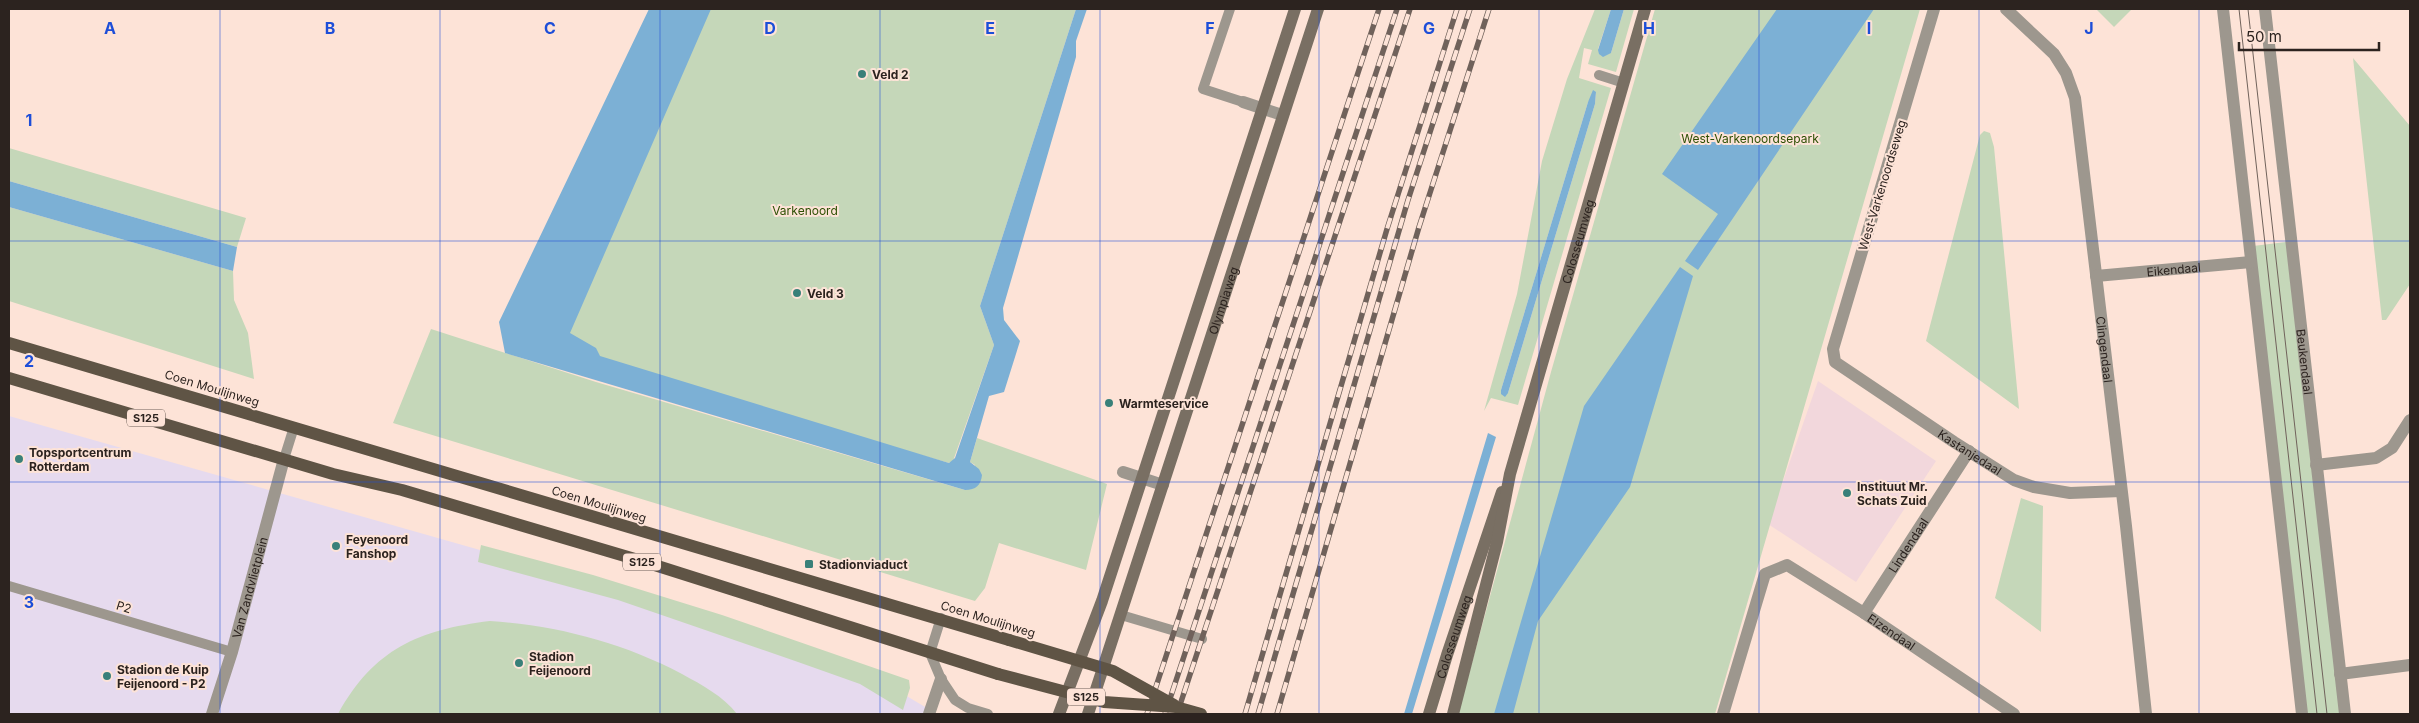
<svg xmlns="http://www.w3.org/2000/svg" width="2419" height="723" font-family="Inter,sans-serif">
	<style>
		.commercial { fill: #e6daee }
		.education { fill: #f2d7dc }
		.green { fill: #c5d7b9; fill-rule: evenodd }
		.water { fill: #7cb0d5 }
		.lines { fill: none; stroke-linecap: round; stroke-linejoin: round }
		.lane { stroke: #9d978e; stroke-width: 10 }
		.street { stroke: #9d978e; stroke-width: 12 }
		.secondary { stroke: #796f63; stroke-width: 12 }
		.primary { stroke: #5f5445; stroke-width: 12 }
		.tram { stroke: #70625b; stroke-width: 1 }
		.rail-casing { stroke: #70625b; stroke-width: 5.5 }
		.rail { stroke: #fde3d7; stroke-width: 4; stroke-dasharray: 11; stroke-linecap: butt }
		.primary-bridge { stroke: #5f5445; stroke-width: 12 }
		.grid { fill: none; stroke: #1d4ed8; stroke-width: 1; stroke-opacity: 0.55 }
		.poi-dot { fill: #398079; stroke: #fde3d7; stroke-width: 2 }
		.labels { text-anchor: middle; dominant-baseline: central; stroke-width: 4; stroke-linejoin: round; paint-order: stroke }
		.shield { fill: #fde3d7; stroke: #6b5d56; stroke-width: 1 }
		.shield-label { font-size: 11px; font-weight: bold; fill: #2c231f }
		.poi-label { font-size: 12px; font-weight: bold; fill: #2c231f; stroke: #fde3d7; text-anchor: start }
		.park-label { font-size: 12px; fill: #2d4f03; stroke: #fde3d7 }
		.street-label { font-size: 12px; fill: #2c231f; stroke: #fde3d7 }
		.grid-label { font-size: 16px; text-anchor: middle; font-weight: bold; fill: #1d4ed8; stroke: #fde3d7; stroke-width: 4; stroke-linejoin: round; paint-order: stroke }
	</style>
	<rect width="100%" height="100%" fill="#fde3d7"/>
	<path class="commercial" d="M 9,416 L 487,552 L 893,688 L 937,714 L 9,714 Z"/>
	<path class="education" d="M 1818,381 L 1936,461 L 1856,582 L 1768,524 Z"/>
	<path class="green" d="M 679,9 L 1076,9 L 980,306 L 994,345 L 953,461 L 949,463 L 532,344 Z
		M 1595,9 L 1611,9 L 1598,49 L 1611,53 L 1624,9 L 1634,9 L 1616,72 L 1588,64 L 1592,50 L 1584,48 L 1579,78 L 1611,88 L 1518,405 L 1491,398 L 1484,411 L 1517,294 L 1542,161 L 1567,79 ZM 1596,92 L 1595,104 L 1508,393 L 1501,390 L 1588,102 Z
		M 1655,9 L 1920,9 L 1715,714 L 1458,714 L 1551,372 Z
		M 2096,9 L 2132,9 L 2114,27 Z
		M 2353,58 L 2410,126 L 2410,284 L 2386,320 L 2382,320 Z
		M 1984,131 L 1990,133 L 1994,147 L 2019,409 L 1926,341 L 1980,135 Z
		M 9,148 L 246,218 L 237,247 L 9,181 Z
		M 9,207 L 233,271 L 234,300 L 248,333 L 254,379 L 9,301 Z
		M 2286,242 L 2340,714 L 2307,714 L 2253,246 Z
		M 431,329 L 596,382 L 965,490 L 975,465 L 970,462 L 977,438 L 1107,484 L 1086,570 L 999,543 L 985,588 L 975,601 L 393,423 Z
		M 2021,498 L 2043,506 L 2041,632 L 1995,598 Z
		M 481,545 L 593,575 L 722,615 L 909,680 L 910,688 L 903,710 L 860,684 L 798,662 L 618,600 L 478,562 Z
		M 490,621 C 558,626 621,642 682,674 C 702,685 723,696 737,714 L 338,714 C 374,649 418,630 490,621 Z"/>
	<path class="water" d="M 649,9 L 711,9 L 570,333 L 596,348 L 600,356 L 949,463 L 955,458 L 994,345 L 980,306 L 1076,9 L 1087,9 L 1076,41 L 1076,57 L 1003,308 L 1004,320 L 1020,341 L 1004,392 L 989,396 L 970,462 L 979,469 L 982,475 C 981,485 976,490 965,490 L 505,353 L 499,322 Z
		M 1611,9 L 1624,9 L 1611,53 L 1603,57 L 1599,54 L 1598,50 Z
		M 1777,9 L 1874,9 L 1698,270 L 1685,261 L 1718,214 L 1662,174 Z
		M 1593,90 L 1596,92 L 1595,104 L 1508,393 L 1505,397 L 1501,394 L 1501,390 L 1588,102 Z
		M 9,181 L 237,247 L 233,271 L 9,207 Z
		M 1680,267 L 1693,276 L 1630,487 L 1538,621 L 1513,714 L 1494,714 L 1584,406 Z
		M 1488,433 L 1496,437 L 1412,714 L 1404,714 Z"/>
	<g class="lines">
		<path class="lane" d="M 1230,9 L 1203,89 L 1243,102
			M 1599,75 L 1624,83
			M 284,459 L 294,427
			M 9,586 L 232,652
			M 1121,615 L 1202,639
			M 941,618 L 930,653 L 941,679 L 955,700 L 968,708 L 988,714"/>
		<g class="street">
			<path id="s1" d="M 1934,9 L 1833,349 L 1835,362 L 1954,442 L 2014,480 L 2034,487 L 2070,493 L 2121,491"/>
			<path id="s2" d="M 2006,9 L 2054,54 L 2066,73 L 2075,98 L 2126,526 L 2146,714"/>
			<path d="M 2223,9 L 2302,714"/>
			<path id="s3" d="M 2265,9 L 2345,714"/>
			<path d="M 1243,102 L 1282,115"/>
			<path id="s4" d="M 2096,276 L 2251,262"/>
			<path d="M 2316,465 L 2376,458 L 2392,448 L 2410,420"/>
			<path d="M 1123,472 L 1163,485"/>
			<path id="s5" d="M 1864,613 L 1969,451"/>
			<path d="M 2340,674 L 2410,665"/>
			<path id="s6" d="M 212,714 L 232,652 L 284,459"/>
			<path d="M 929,714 L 941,679"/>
			<path id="s7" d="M 1723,714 L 1765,574 L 1787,565 L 1864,613 L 2014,714"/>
		</g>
		<g class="secondary">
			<path d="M 1059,714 L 1102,601 L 1295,9"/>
			<path id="s8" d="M 1088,714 L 1318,9"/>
			<path id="s9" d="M 1429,714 L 1447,655 L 1502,492"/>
			<path id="s10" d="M 1453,714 L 1497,542 L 1510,474 L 1645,9"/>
		</g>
		<path class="primary" d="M 9,343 L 1009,640
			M 9,378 L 333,474 L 402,490 L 645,562 L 998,674"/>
		<path class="tram" d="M 2239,9 L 2317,714
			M 2248,9 L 2327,714"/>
		<defs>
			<path id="rail" d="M 1147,714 L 1379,9
				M 1165,714 L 1397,9
				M 1177,714 L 1410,9
				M 1245,714 L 1387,229 L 1457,9
				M 1258,714 L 1408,200 L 1470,9
				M 1277,714 L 1419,227 L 1489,9"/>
		</defs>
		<use href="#rail" class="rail-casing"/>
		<use href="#rail" class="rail"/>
		<path class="primary-bridge" d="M 1009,640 L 1113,671 L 1174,705
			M 998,674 L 1104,702 L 1176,707 L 1201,714"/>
	</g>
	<path class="grid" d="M 220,9 L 220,714M 440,9 L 440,714M 660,9 L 660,714M 880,9 L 880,714M 1100,9 L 1100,714M 1319,9 L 1319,714M 1539,9 L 1539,714M 1759,9 L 1759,714M 1979,9 L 1979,714M 2199,9 L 2199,714M 9,241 L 2410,241M 9,482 L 2410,482"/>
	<g class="poi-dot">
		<circle cx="862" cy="74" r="5"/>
		<circle cx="797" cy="293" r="5"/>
		<circle cx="1109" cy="403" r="5"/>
		<circle cx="19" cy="459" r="5"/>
		<circle cx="1847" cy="493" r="5"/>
		<circle cx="336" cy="546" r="5"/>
		<rect x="804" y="559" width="10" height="10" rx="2.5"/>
		<circle cx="519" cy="663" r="5"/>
		<circle cx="107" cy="676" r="5"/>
	</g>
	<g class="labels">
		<g class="shield">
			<rect x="127" y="409.5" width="38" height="17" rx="4"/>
			<rect x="623" y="553.5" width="38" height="17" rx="4"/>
			<rect x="1067" y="688.5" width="38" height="17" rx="4"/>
		</g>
		<g class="shield-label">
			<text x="146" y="418">S125</text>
			<text x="642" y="562">S125</text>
			<text x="1086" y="697">S125</text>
		</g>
		<g class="poi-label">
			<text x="872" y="74">Veld 2</text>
			<text x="807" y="293">Veld 3</text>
			<text x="1119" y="403">Warmteservice</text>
			<text x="29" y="452">Topsportcentrum<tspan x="29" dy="14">Rotterdam</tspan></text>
			<text x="1857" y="486">Instituut Mr.<tspan x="1857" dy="14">Schats Zuid</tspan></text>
			<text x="346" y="539">Feyenoord<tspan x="346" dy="14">Fanshop</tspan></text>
			<text x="819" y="564">Stadionviaduct</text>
			<text x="529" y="656">Stadion<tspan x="529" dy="14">Feijenoord</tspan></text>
			<text x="117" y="669">Stadion de Kuip<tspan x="117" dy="14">Feijenoord - P2</tspan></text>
		</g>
		<g class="park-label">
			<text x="1750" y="138">West-Varkenoordsepark</text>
			<text x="805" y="210">Varkenoord</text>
		</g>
		<g class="street-label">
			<text transform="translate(1882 185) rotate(-73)">West-Varkenoordseweg</text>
			<text stroke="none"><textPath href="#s10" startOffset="489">Colosseumweg</textPath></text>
			<text stroke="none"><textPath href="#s4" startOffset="78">Eikendaal</textPath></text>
			<text stroke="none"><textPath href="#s8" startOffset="435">Olympiaweg</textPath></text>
			<text stroke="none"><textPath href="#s2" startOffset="368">Clingendaal</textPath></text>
			<text stroke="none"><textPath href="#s3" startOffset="355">Beukendaal</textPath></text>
			<text transform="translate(212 388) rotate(17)">Coen Moulijnweg</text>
			<text stroke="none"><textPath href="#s1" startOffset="530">Kastanjedaal</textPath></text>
			<text transform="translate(599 504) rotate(17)">Coen Moulijnweg</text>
			<text stroke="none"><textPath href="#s5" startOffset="81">Lindendaal</textPath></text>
			<text stroke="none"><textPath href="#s6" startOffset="132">Van Zandvlietplein</textPath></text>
			<text transform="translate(124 607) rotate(17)">P2</text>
			<text transform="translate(988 619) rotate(17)">Coen Moulijnweg</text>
			<text stroke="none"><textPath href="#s7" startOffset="294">Elzendaal</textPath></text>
			<text stroke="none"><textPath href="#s9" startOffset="81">Colosseumweg</textPath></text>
		</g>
	</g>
	<g class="grid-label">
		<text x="110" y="34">A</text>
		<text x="330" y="34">B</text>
		<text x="550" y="34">C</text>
		<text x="770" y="34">D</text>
		<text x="990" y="34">E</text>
		<text x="1210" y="34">F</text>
		<text x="1429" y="34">G</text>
		<text x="1649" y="34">H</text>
		<text x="1869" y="34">I</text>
		<text x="2089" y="34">J</text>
		<text x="29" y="126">1</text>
		<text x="29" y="367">2</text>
		<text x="29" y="608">3</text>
	</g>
	<rect width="2419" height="723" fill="none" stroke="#2c231f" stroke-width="20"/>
	<path d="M2239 42v8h140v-8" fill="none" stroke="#2c231f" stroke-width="2.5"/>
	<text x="2246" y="42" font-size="15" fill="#2c231f" stroke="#fde3d7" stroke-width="4" paint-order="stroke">50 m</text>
</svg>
